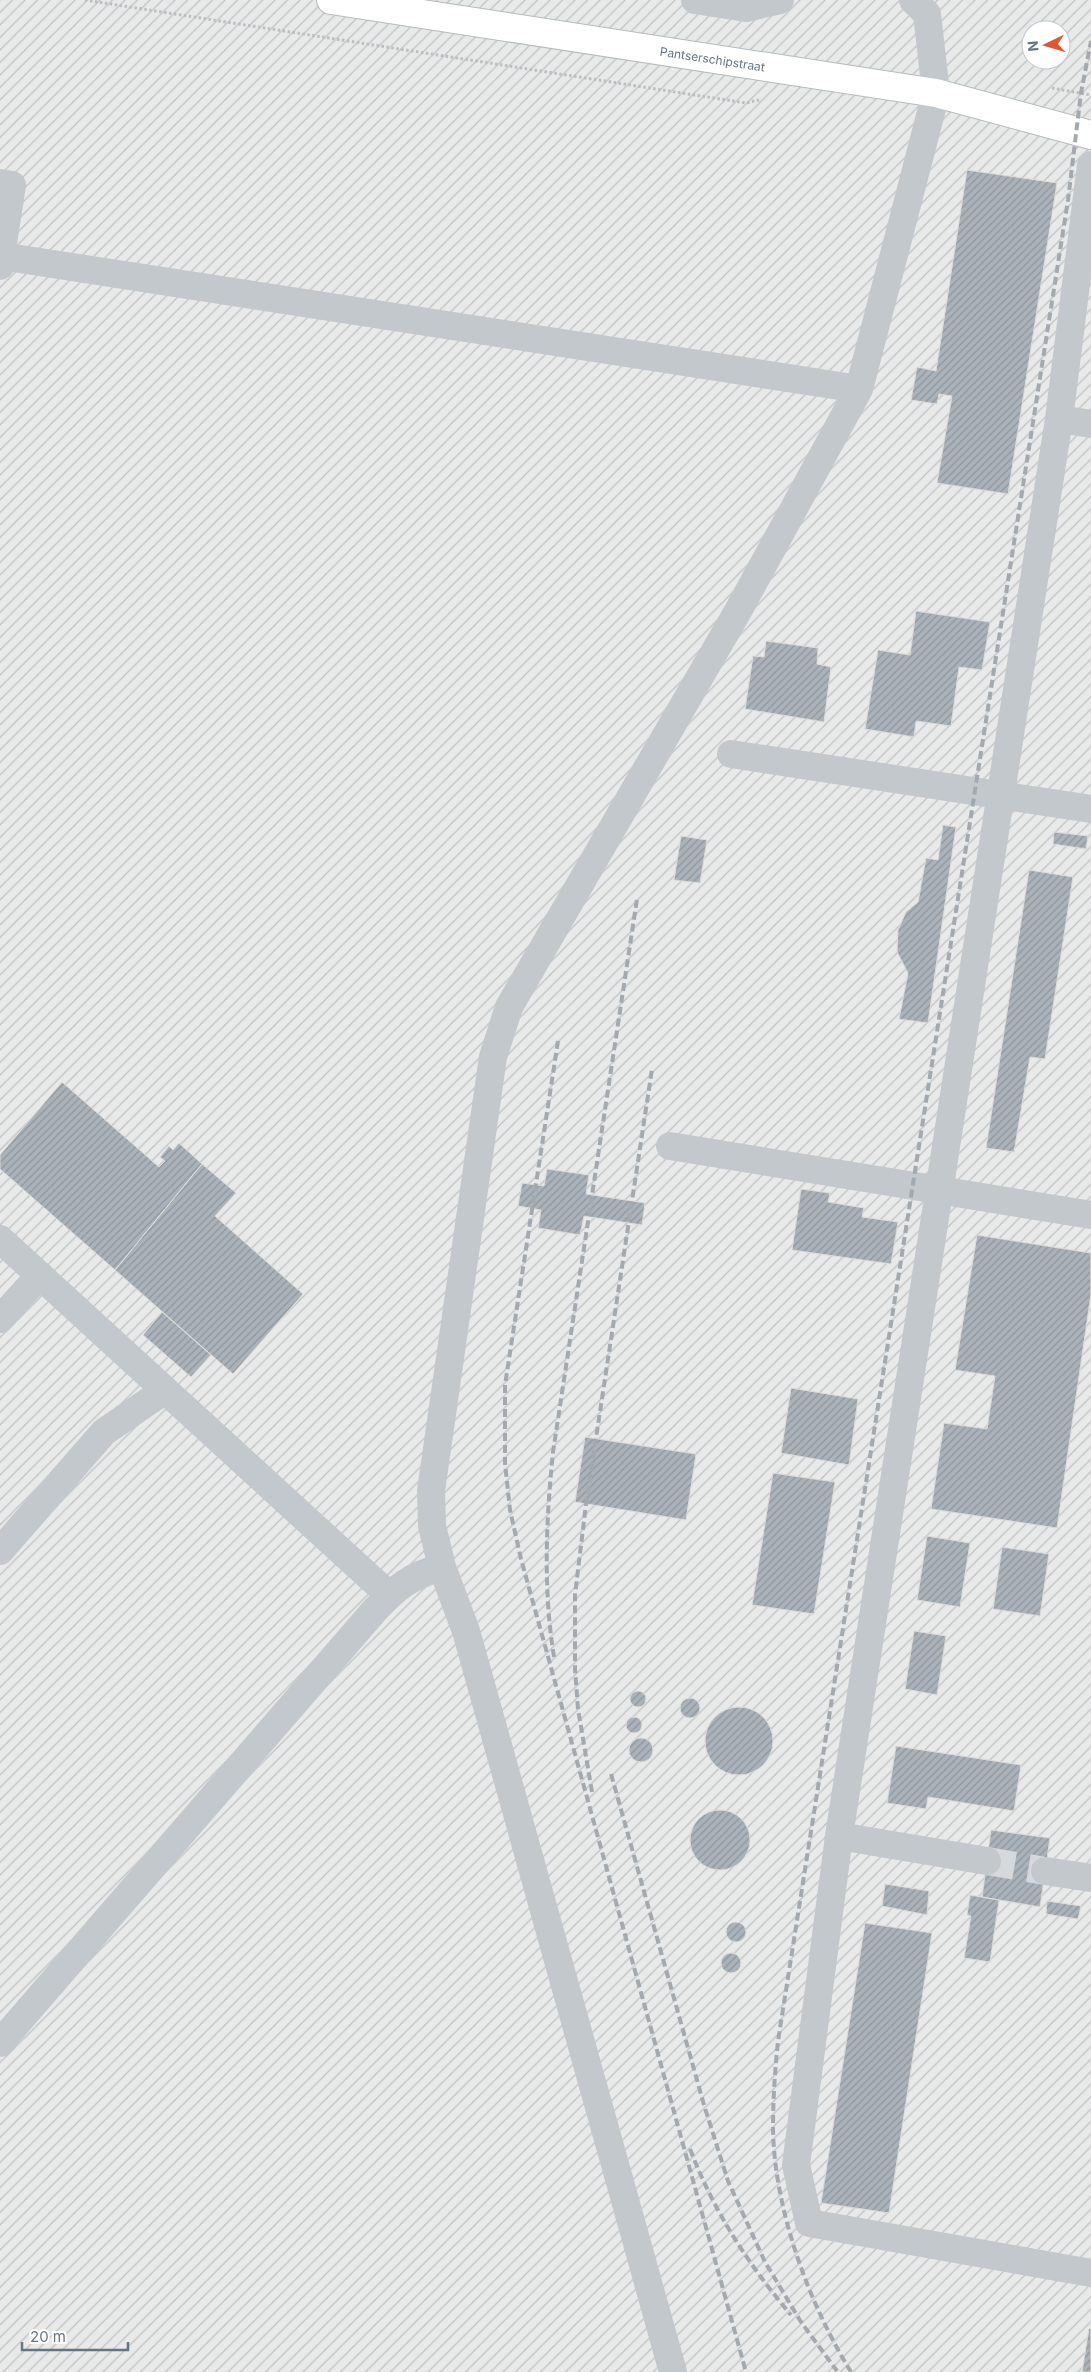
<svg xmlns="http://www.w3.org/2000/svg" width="1091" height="2372" font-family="Inter,sans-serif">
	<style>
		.industrial { fill: url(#industrial-furrows); fill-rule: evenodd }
		.building { fill: url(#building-hatch); stroke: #dcdcda }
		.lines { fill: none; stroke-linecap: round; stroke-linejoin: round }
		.minor-tunnel { stroke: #d5d9db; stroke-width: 28; stroke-dasharray: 28 14; stroke-linecap: butt }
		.major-casing { stroke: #b5babe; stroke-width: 30 }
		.path { stroke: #bbbfc2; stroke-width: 3; stroke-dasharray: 2.5 2.5; stroke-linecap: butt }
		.minor { stroke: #c3c8cc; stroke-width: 28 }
		.major { stroke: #fff; stroke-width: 28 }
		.rail { stroke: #a2aab0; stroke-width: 4; stroke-dasharray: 8 4; stroke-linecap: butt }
		.labels { text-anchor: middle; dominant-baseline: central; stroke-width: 5; stroke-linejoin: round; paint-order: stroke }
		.street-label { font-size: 12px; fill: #657683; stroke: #fff }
	</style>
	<defs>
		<pattern id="industrial-furrows" width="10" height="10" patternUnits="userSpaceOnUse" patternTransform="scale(1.25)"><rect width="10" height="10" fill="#e8e9e9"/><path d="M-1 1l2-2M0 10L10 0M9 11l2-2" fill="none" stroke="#c0c1c2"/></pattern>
		<pattern id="building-hatch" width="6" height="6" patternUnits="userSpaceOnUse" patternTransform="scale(1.25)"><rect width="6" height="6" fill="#aab3b9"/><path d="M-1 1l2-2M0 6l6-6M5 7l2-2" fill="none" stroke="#8e969c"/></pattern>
	</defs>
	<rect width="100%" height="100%" fill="#fafaf8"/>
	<path class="industrial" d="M 0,0 L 1091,0 L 1091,2372 L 0,2372 ZM 1031,30 L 1061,30 L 1061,60 L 1031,60 Z"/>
	<path class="building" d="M 967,170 L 1057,183 L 1008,494 L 937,483 L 952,396 L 939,394 L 937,404 L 911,400 L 917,367 L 936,371 Z
		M 916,611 L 990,622 L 982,670 L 959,667 L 951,726 L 916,721 L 914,737 L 865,729 L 878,650 L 910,655 Z
		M 766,641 L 818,648 L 817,664 L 831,667 L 824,722 L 745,709 L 753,656 L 764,657 Z
		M 943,825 L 956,827 L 928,1023 L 899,1019 L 908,973 L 897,952 L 898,930 L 906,912 L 918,902 L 926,858 L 938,860 Z
		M 1054,832 L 1088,836 L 1086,849 L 1053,844 Z
		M 681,836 L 707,840 L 700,883 L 674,880 Z
		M 1029,870 L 1073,877 L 1045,1059 L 1030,1057 L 1014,1152 L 986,1148 Z
		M 62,1082 L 159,1167 L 165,1161 L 160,1157 L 169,1146 L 173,1150 L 179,1143 L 202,1164 L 115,1270 L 0,1169 L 0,1155 Z
		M 202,1164 L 236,1193 L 215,1216 L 303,1294 L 233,1374 L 115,1270 Z
		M 547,1169 L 589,1175 L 586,1194 L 645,1203 L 642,1225 L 584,1216 L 580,1235 L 538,1228 L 541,1210 L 518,1206 L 522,1183 L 544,1186 Z
		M 801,1189 L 830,1193 L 828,1202 L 864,1208 L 862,1217 L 898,1222 L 891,1264 L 792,1250 Z
		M 977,1235 L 1091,1253 L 1091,1294 L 1057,1528 L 931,1509 L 944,1423 L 987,1429 L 995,1376 L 955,1370 Z
		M 162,1312 L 211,1355 L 191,1377 L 143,1335 Z
		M 791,1388 L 858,1399 L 849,1465 L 781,1453 Z
		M 585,1437 L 696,1454 L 686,1520 L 575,1502 Z
		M 773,1473 L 835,1482 L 814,1614 L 752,1605 Z
		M 927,1536 L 970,1543 L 960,1607 L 917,1600 Z
		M 1002,1547 L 1049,1554 L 1040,1616 L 993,1609 Z
		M 914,1631 L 946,1636 L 937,1695 L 905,1689 Z
		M630 1699a8 8 0 1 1 16 0a8 8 0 1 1-16 0Z
		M680 1708a10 10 0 1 1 20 0a10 10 0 1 1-20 0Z
		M705 1741a34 34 0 1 1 68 0a34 34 0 1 1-68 0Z
		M626 1725a8 8 0 1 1 16 0a8 8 0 1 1-16 0Z
		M629 1750a12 12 0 1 1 24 0a12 12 0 1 1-24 0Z
		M 896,1746 L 1021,1765 L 1014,1811 L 928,1797 L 926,1809 L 887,1803 Z
		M690 1840a30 30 0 1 1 60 0a30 30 0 1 1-60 0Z
		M 991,1830 L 1050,1838 L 1040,1907 L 982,1897 Z
		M 885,1884 L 929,1891 L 927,1915 L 882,1906 Z
		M 970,1895 L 999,1900 L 990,1962 L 964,1958 L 971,1916 L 967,1915 Z
		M 1047,1901 L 1081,1906 L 1078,1919 L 1046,1914 Z
		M726 1932a10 10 0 1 1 20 0a10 10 0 1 1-20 0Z
		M 865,1923 L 932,1933 L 889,2213 L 821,2203 Z
		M721 1963a10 10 0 1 1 20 0a10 10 0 1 1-20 0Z
		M 1089,2328 L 1091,2329 L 1091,2372 L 1082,2372 Z"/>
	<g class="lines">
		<path class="minor-tunnel" d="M 987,1861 L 1045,1871"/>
		<defs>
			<g id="major">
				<path id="s1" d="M 331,0 L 936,93 L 1091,135"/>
			</g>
		</defs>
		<use href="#major" class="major-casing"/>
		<path class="path" d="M 85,0 L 746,103 L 759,100
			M 1052,88 L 1091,95"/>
		<path class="minor" d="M 695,0 L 746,8 L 780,0
			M 0,183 L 12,185 L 1,256
			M 0,266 L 1,256 L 859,389
			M 1059,419 L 1091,424
			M 731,754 L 1091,809
			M 670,1146 L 1091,1215
			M 0,1239 L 389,1595
			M 0,1319 L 40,1275
			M 0,1551 L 104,1432 L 165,1390
			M 839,1836 L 796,2165 L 809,2223 L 1091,2273
			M 987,1861 L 839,1836 L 1059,419 L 1091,165
			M 1045,1871 L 1091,1878
			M 0,2043 L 375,1610 C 397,1587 410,1576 442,1567
			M 673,2372 L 466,1631 L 442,1567 L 432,1526 L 431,1491 L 493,1057 L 509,1007 L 738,611 L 859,389 L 936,93 L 927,14 L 913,0"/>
		<use href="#major" class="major"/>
		<path class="rail" d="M 558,1041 L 505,1385 L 505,1463 L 510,1510 L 521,1559 L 746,2372
			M 554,1657 C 543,1589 546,1521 553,1452 L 637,899
			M 611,1774 L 704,2105 L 728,2181 L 765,2262 L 801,2322 L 837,2371
			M 592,1792 L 578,1709 L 575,1669 L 575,1595 L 586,1504 L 652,1069
			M 690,2149 C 714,2212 748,2264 791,2315
			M 851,2372 C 809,2304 774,2209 773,2128 C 773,2099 775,2070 778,2041 L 1068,200 L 1081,93 L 1091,41"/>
	</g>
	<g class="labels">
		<g class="street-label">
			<text stroke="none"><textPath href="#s1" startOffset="386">Pantserschipstraat</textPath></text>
		</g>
	</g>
	<g transform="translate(1046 45) rotate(265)"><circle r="24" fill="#ffffff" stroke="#c1c8cd"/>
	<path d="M0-4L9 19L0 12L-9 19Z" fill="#e4572e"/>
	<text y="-8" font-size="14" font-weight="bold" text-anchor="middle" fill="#657683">N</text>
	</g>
	<path d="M22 2342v8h106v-8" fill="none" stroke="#657683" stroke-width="2.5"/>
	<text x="30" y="2342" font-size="15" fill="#657683" stroke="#ffffff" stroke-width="4" paint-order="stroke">20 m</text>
</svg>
